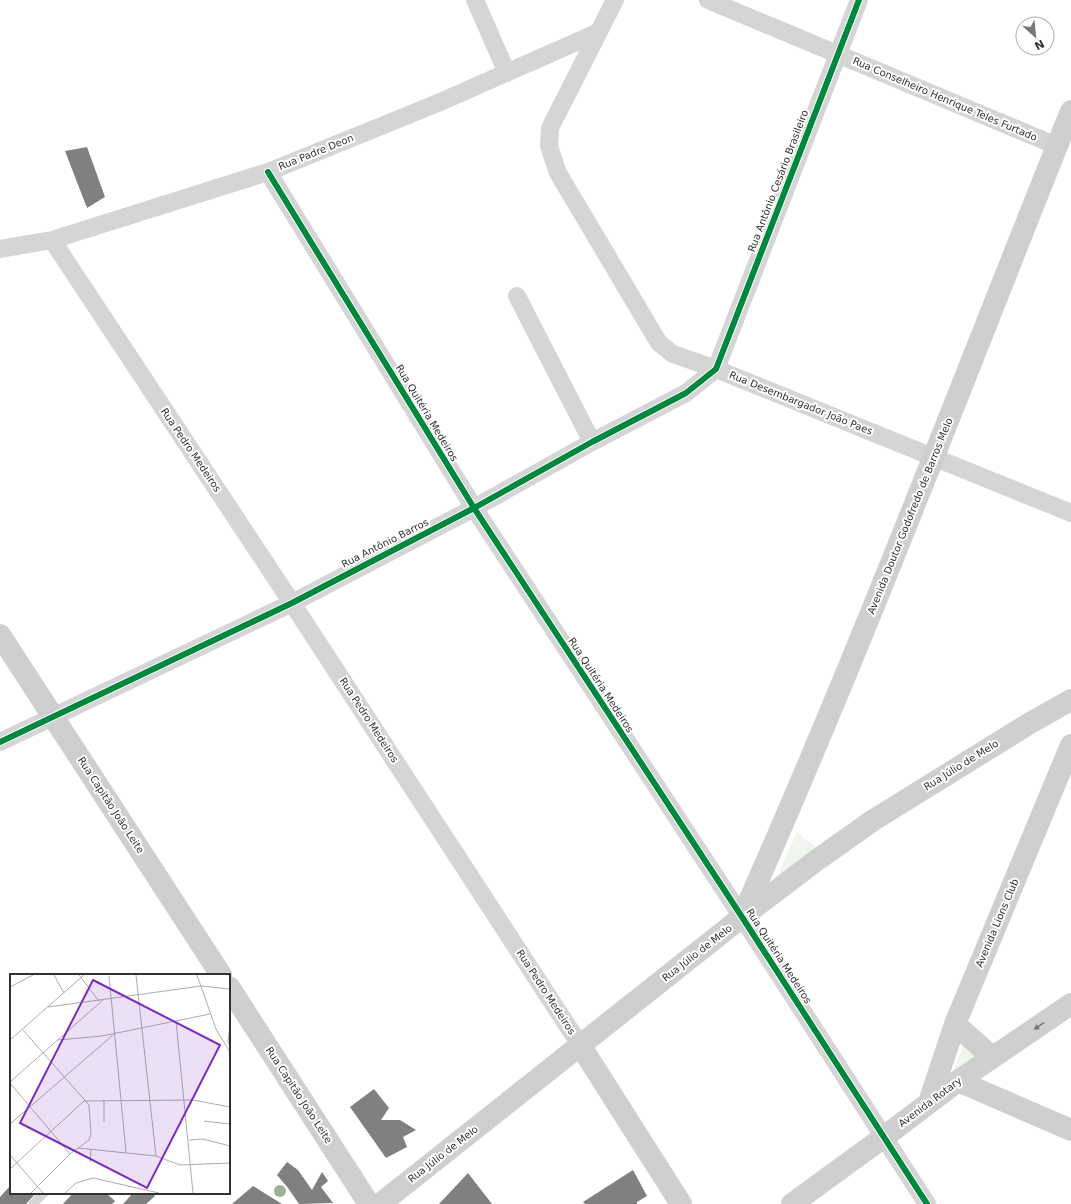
<svg xmlns="http://www.w3.org/2000/svg" width="1071" height="1204" font-family="'DejaVu Sans',sans-serif">
	<style>
		.green { fill: #f0f6ed }
		.building { fill: #808080 }
		.lines { fill: none; stroke-linecap: round; stroke-linejoin: round }
		.lane { stroke: #d5d5d5; stroke-width: 9 }
		.street { stroke: #d5d5d5; stroke-width: 18 }
		.secondary { stroke: #cfcfcf; stroke-width: 22 }
		.cycleway-casing { stroke: #fff; stroke-width: 8 }
		.cycleway { stroke: #00873e; stroke-width: 6 }
		.tree { fill: #9cb093 }
		.oneway { fill: #787878 }
		.labels { text-anchor: middle; dominant-baseline: central; stroke-width: 4; stroke-linejoin: round; paint-order: stroke }
		.street-label { font-size: 10px; fill: #313131; stroke: #fff }
		.inset-road { fill: none; stroke: #adadad; stroke-width: 1 }
		.view { fill: #7b2cbf; fill-opacity: 0.15; stroke: #7b2cbf; stroke-width: 2 }
		.inset-edge { fill: none; stroke: #313131; stroke-width: 2 }
	</style>
	<rect width="100%" height="100%" fill="#fff"/>
	<path class="green" d="M 797,832 L 818,849 L 777,878 Z
		M 964,1045 L 980,1060 L 946,1087 Z"/>
	<path class="building" d="M 87,147 L 105,197 L 87,208 L 65,151 Z
		M 374,1089 L 389,1108 L 381,1120 L 400,1120 L 416,1130 L 403,1137 L 407,1147 L 386,1158 L 350,1107 Z
		M 287,1162 L 298,1170 L 312,1190 L 322,1172 L 328,1181 L 321,1187 L 333,1203 L 299,1204 L 288,1188 L 277,1175 Z
		M 633,1170 L 647,1196 L 637,1202 L 637,1204 L 585,1204 L 583,1202 Z
		M 468,1173 L 492,1204 L 439,1204 Z
		M 11,1185 L 11,1193 L 36,1193 L 26,1204 L 0,1204 L 0,1197 Z
		M 253,1186 L 282,1204 L 232,1204 Z
		M 73,1193 L 106,1193 L 115,1201 L 112,1204 L 63,1204 Z
		M 133,1193 L 153,1193 L 155,1196 L 146,1204 L 123,1204 Z"/>
	<g class="lines">
		<path class="lane" d="M 33,1204 L 44,1193"/>
		<path class="street" d="M 475,0 L 507,73
			M 615,0 L 550,128 L 549,146 L 558,173 L 659,343 L 673,354 L 716,369 L 1071,513
			M 708,0 L 1057,146
			M 268,172 L 474,508 L 742,917 L 927,1204
			M 52,240 L 292,603 L 580,1045
			M 0,249 L 52,240 L 268,172 L 438,103 L 599,32
			M 517,296 L 592,442
			M 0,742 L 292,603 L 474,508 L 592,442 L 686,393 L 716,369 L 859,0"/>
		<path class="secondary" d="M 0,635 L 221,975
			M 742,917 C 860,652 963,380 1071,111
			M 229,987 L 369,1204
			M 955,1024 L 992,1057
			M 580,1045 L 681,1204
			M 958,1081 L 1071,1130
			M 929,1102 L 955,1024 L 1071,745
			M 380,1204 L 742,917 L 817,860 L 872,821 L 1030,723 L 1071,700
			M 792,1204 L 884,1137 L 958,1081 L 1071,1004"/>
		<defs>
			<path id="cycleway" d="M 268,172 L 474,508 L 742,917 L 927,1204
				M 0,742 L 292,603 L 474,508 L 592,442 L 686,393 L 716,369 L 859,0"/>
		</defs>
		<use href="#cycleway" class="cycleway-casing"/>
		<use href="#cycleway" class="cycleway"/>
	</g>
	<circle class="tree" cx="280" cy="1191" r="6"/>
	<defs><path id="oneway-solid" d="M-6-.8H1V-3.2L6.5 0L1 3.2V.8H-6Z"/></defs>
	<use class="oneway" href="#oneway-solid" transform="translate(1039 1026) rotate(146)"/>
	<g class="labels">
		<g class="street-label">
			<text transform="translate(945 99) rotate(23)">Rua Conselheiro Henrique Teles Furtado</text>
			<text transform="translate(316 152) rotate(-22)">Rua Padre Deon</text>
			<text transform="translate(778 181) rotate(-69)">Rua Antônio Cesário Brasileiro</text>
			<text transform="translate(801 403) rotate(22)">Rua Desembargador João Paes</text>
			<text transform="translate(427 413) rotate(59)">Rua Quitéria Medeiros</text>
			<text transform="translate(191 450) rotate(56)">Rua Pedro Medeiros</text>
			<text transform="translate(910 516) rotate(-68)">Avenida Doutor Godofredo de Barros Melo</text>
			<text transform="translate(385 543) rotate(-27)">Rua Antônio Barros</text>
			<text transform="translate(601 685) rotate(57)">Rua Quitéria Medeiros</text>
			<text transform="translate(369 720) rotate(57)">Rua Pedro Medeiros</text>
			<text transform="translate(961 765) rotate(-32)">Rua Júlio de Melo</text>
			<text transform="translate(111 805) rotate(57)">Rua Capitão João Leite</text>
			<text transform="translate(997 923) rotate(-67)">Avenida Lions Club</text>
			<text transform="translate(697 953) rotate(-38)">Rua Júlio de Melo</text>
			<text transform="translate(779 956) rotate(57)">Rua Quitéria Medeiros</text>
			<text transform="translate(546 992) rotate(57)">Rua Pedro Medeiros</text>
			<text transform="translate(299 1095) rotate(57)">Rua Capitão João Leite</text>
			<text transform="translate(930 1102) rotate(-37)">Avenida Rotary</text>
			<text transform="translate(443 1154) rotate(-38)">Rua Júlio de Melo</text>
		</g>
	</g>
	<g transform="translate(10 974)">
		<rect width="220" height="220" fill="#fff"/>
		<path class="inset-road" d="M 44,1 L 54,19M 69,1 L 89,27M 126,1 L 146,182M 187,1 L 206,55 L 220,78M 99,2 L 116,178M 0,13 L 23,1M 38,33 L 191,12 L 220,15M 166,47 L 183,219M 220,52 L 218,67 L 220,73M 13,56 L 79,131 L 81,160 L 79,166 L 60,180 L 21,219M 0,66 L 74,1M 48,66 L 92,62 L 200,40M 0,108 L 93,26M 0,109 L 60,180M 74,127 L 183,126 L 220,133M 194,147 L 220,150M 94,148 L 94,126M 0,150 L 103,61M 179,166 L 193,165 L 220,172M 68,174 L 146,182 L 170,191 L 220,189M 0,181 L 33,219M 80,188 L 81,175M 0,195 L 74,127M 55,219 L 66,209 L 83,204 L 149,219"/>
		<path class="view" d="M 83,6 L 210,71 L 137,214 L 10,149 Z"/>
		<rect width="220" height="220" class="inset-edge"/>
	</g>
	<g transform="translate(1035 36) rotate(153)"><circle r="19" fill="#ffffff" stroke="#adadad"/>
	<path d="M0-3L7 15L0 10L-7 15Z" fill="#797979"/>
	<text y="-6" font-size="11" font-weight="bold" text-anchor="middle" fill="#313131">N</text>
	</g>
</svg>
